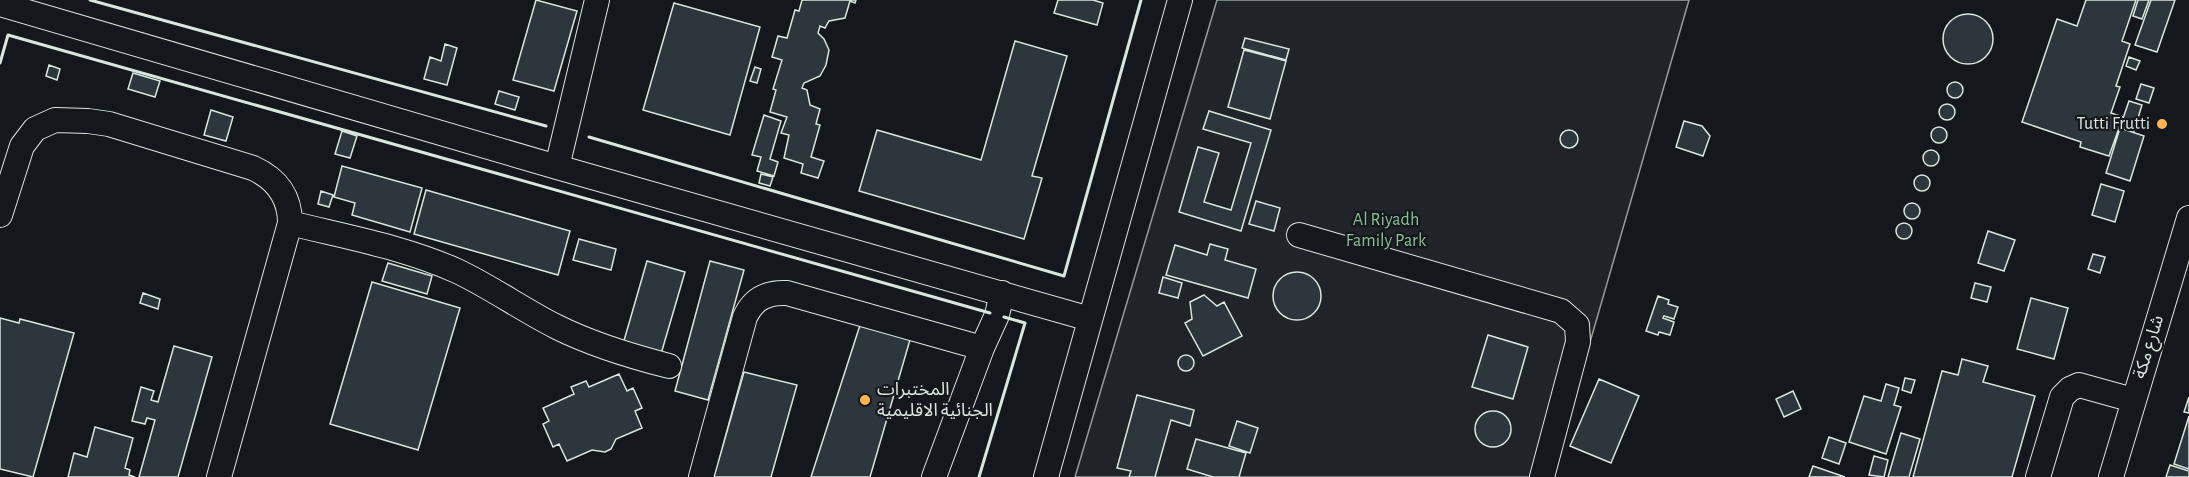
<svg xmlns="http://www.w3.org/2000/svg" width="2189" height="477" font-family="'Alegreya Sans','Noto Sans Arabic',sans-serif">
	<style>
		.green { fill: #202428; stroke: #939e99; stroke-width: 1.5 }
		.building { fill: #2c363c; stroke: #d8e6dc; stroke-width: 1.5 }
		.lines { fill: none; stroke-linecap: round; stroke-linejoin: round }
		.minor-casing { stroke: #d8e6dc; stroke-width: 26 }
		.minor { stroke: #14181c; stroke-width: 24 }
		.wall { stroke: #d8e6dc; stroke-width: 3 }
		.poi-dot { fill: #ffb74d; stroke: #14181c; stroke-width: 2 }
		.labels { text-anchor: middle; dominant-baseline: central; stroke-width: 4.5; stroke-linejoin: round; paint-order: stroke }
		.poi-label { font-size: 18px; fill: #d8e6dc; stroke: #14181c; text-anchor: end }
		.park-label { font-size: 18px; fill: #8ac095; stroke: #14181c }
		.street-label { font-size: 18px; fill: #d8e6dc; stroke: #14181c }
	</style>
	<rect width="100%" height="100%" fill="#14181c"/>
	<path class="green" d="M 1217,0 L 1689,0 L 1551,477 L 1075,477 Z"/>
	<path class="building" d="M 536,0 L 577,11 L 554,91 L 513,80 Z
		M 802,0 L 856,0 L 855,3 L 850,1 L 845,18 L 829,21 L 825,28 L 820,26 L 818,33 L 824,39 L 829,50 L 826,65 L 820,76 L 804,83 L 802,88 L 807,90 L 810,105 L 820,109 L 816,124 L 820,125 L 811,157 L 824,161 L 818,178 L 801,173 L 803,164 L 784,158 L 789,135 L 781,133 L 787,117 L 770,112 L 776,90 L 773,89 L 782,60 L 772,57 L 778,36 L 787,38 L 795,10 L 799,11 Z
		M 1058,0 L 1093,0 L 1103,3 L 1097,25 L 1054,13 Z
		M 2086,0 L 2136,0 L 2122,41 L 2130,44 L 2116,86 L 2120,87 L 2111,113 L 2123,117 L 2109,156 L 2080,147 L 2081,142 L 2022,122 L 2057,19 L 2077,26 Z
		M 2138,0 L 2149,0 L 2142,19 L 2133,16 Z
		M 2151,0 L 2175,0 L 2157,52 L 2135,45 Z
		M 674,3 L 760,27 L 730,135 L 643,110 Z
		M1943 39a25 25 0 1 1 50 0a25 25 0 1 1-50 0Z
		M 1245,38 L 1289,49 L 1286,60 L 1242,48 Z
		M 1015,41 L 1067,56 L 1032,176 L 1042,178 L 1024,239 L 859,191 L 877,130 L 981,160 Z
		M 445,44 L 457,48 L 447,85 L 424,79 L 430,57 L 441,61 Z
		M 1244,50 L 1286,61 L 1270,119 L 1228,107 Z
		M 2129,57 L 2140,61 L 2136,70 L 2126,66 Z
		M 49,65 L 60,69 L 57,80 L 46,76 Z
		M 755,67 L 761,69 L 757,83 L 750,81 Z
		M 133,73 L 160,81 L 155,97 L 128,89 Z
		M1947 90a8 8 0 1 1 16 0a8 8 0 1 1-16 0Z
		M 2141,84 L 2154,88 L 2149,103 L 2136,99 Z
		M 499,91 L 519,97 L 515,110 L 495,104 Z
		M 2129,101 L 2142,105 L 2134,131 L 2120,127 Z
		M1939 112a8 8 0 1 1 16 0a8 8 0 1 1-16 0Z
		M 211,110 L 233,117 L 226,141 L 204,135 Z
		M 1209,111 L 1271,130 L 1241,231 L 1179,212 L 1198,147 L 1219,153 L 1204,202 L 1231,210 L 1251,143 L 1203,129 Z
		M 764,115 L 781,121 L 770,159 L 778,162 L 774,176 L 757,171 L 761,157 L 752,155 Z
		M 1684,121 L 1702,126 L 1710,136 L 1703,156 L 1676,147 Z
		M1931 135a8 8 0 1 1 16 0a8 8 0 1 1-16 0Z
		M 2120,128 L 2144,136 L 2130,181 L 2106,173 Z
		M1560 139a9 9 0 1 1 18 0a9 9 0 1 1-18 0Z
		M 342,131 L 357,136 L 350,158 L 335,154 Z
		M1923 158a8 8 0 1 1 16 0a8 8 0 1 1-16 0Z
		M 342,166 L 422,188 L 410,232 L 352,215 L 355,203 L 334,197 Z
		M 761,174 L 773,177 L 770,186 L 759,183 Z
		M1914 183a8 8 0 1 1 16 0a8 8 0 1 1-16 0Z
		M 2101,184 L 2124,191 L 2115,222 L 2092,215 Z
		M 426,190 L 570,231 L 558,275 L 414,234 Z
		M 321,191 L 333,195 L 329,207 L 318,204 Z
		M 1256,201 L 1280,208 L 1274,231 L 1249,224 Z
		M1904 211a8 8 0 1 1 16 0a8 8 0 1 1-16 0Z
		M1896 231a8 8 0 1 1 16 0a8 8 0 1 1-16 0Z
		M 1988,231 L 2015,240 L 2004,271 L 1978,263 Z
		M 579,239 L 616,249 L 611,270 L 573,260 Z
		M 1210,244 L 1228,249 L 1225,260 L 1256,269 L 1248,298 L 1166,275 L 1175,245 L 1207,255 Z
		M 2093,254 L 2105,257 L 2100,273 L 2088,269 Z
		M 647,261 L 685,272 L 661,354 L 623,344 Z
		M 710,261 L 744,270 L 708,400 L 675,391 Z
		M 388,263 L 432,276 L 427,294 L 382,281 Z
		M1273 296a24 24 0 1 1 48 0a24 24 0 1 1-48 0Z
		M 1163,277 L 1182,283 L 1178,298 L 1159,293 Z
		M 372,282 L 460,308 L 418,450 L 330,424 Z
		M 1975,283 L 1991,287 L 1987,302 L 1971,298 Z
		M 143,293 L 160,299 L 158,309 L 140,303 Z
		M 1204,295 L 1217,306 L 1224,302 L 1242,336 L 1203,356 L 1185,323 L 1192,319 L 1190,302 Z
		M 1658,296 L 1669,300 L 1668,304 L 1678,307 L 1674,319 L 1664,316 L 1663,318 L 1674,322 L 1670,335 L 1659,332 L 1658,335 L 1646,331 Z
		M 2031,298 L 2068,308 L 2054,359 L 2017,349 Z
		M 0,318 L 19,323 L 20,319 L 74,333 L 33,477 L 0,469 Z
		M 862,319 L 912,333 L 870,477 L 811,477 Z
		M 1488,335 L 1528,347 L 1513,399 L 1472,387 Z
		M 174,346 L 212,357 L 178,477 L 139,477 L 155,420 L 147,418 L 145,424 L 132,421 L 141,387 L 154,391 L 151,400 L 158,402 Z
		M1178 363a8 8 0 1 1 16 0a8 8 0 1 1-16 0Z
		M 1962,359 L 1988,366 L 1983,382 L 2035,396 L 2012,477 L 1913,477 L 1942,371 L 1958,375 Z
		M 744,372 L 797,385 L 771,477 L 714,477 Z
		M 619,374 L 627,391 L 633,388 L 642,408 L 635,411 L 642,428 L 616,439 L 611,449 L 605,452 L 592,450 L 567,461 L 559,444 L 553,447 L 543,424 L 549,421 L 543,408 L 574,394 L 571,387 L 586,381 L 589,387 Z
		M 1905,378 L 1915,380 L 1911,393 L 1902,390 Z
		M 1599,379 L 1639,396 L 1611,463 L 1570,446 Z
		M 1886,384 L 1899,388 L 1894,405 L 1901,407 L 1886,454 L 1849,442 L 1864,396 L 1881,401 Z
		M 1793,391 L 1801,409 L 1784,417 L 1776,399 Z
		M 1137,395 L 1194,410 L 1190,426 L 1171,420 L 1155,477 L 1129,477 L 1131,471 L 1117,468 Z
		M 2189,397 L 2189,413 L 2184,412 Z
		M1475 429a18 18 0 1 1 36 0a18 18 0 1 1-36 0Z
		M 2189,416 L 2189,469 L 2174,464 Z
		M 1237,421 L 1258,428 L 1250,453 L 1229,446 Z
		M 95,427 L 133,438 L 125,468 L 130,470 L 129,475 L 135,477 L 68,477 L 74,453 L 87,457 Z
		M 1901,433 L 1920,439 L 1909,477 L 1888,477 Z
		M 1829,437 L 1846,443 L 1839,464 L 1822,458 Z
		M 1196,439 L 1246,453 L 1239,477 L 1213,477 L 1187,469 Z
		M 1874,456 L 1888,460 L 1884,477 L 1869,475 Z
		M 2170,465 L 2189,471 L 2189,477 L 2166,477 Z
		M 1813,466 L 1845,477 L 1809,477 Z"/>
	<g class="lines">
		<defs>
			<path id="minor" d="M 0,4 L 557,167 L 1090,319
				M 557,167 L 597,0
				M 0,215 L 22,146 L 35,129 L 55,120 L 88,121 L 109,124 L 253,168 C 277,179 290,197 290,223 L 219,477
				M 290,223 C 346,237 404,247 457,271 C 491,287 523,310 557,327 C 593,345 630,356 669,366
				M 1299,235 L 1561,311 L 1577,325 L 1578,342 L 1542,477
				M 701,477 L 745,317 C 753,299 767,292 787,293 L 982,348
				M 934,477 L 982,348 L 997,315 L 1002,293
				M 1046,477 L 1180,0
				M 2038,477 L 2062,397 L 2070,389 L 2079,385 L 2133,400
				M 2111,477 L 2189,218"/>
		</defs>
		<use href="#minor" class="minor-casing"/>
		<use href="#minor" class="minor"/>
		<path class="wall" d="M 90,0 L 546,126
			M 0,63 L 8,35 L 990,313
			M 589,137 L 1064,276 L 1141,0
			M 979,477 L 1025,323 L 1004,317"/>
	</g>
	<g class="poi-dot">
		<circle cx="2162" cy="124" r="6"/>
		<circle cx="865" cy="400" r="6"/>
	</g>
	<g class="labels">
		<g class="poi-label">
			<text x="2150" y="124">Tutti Frutti</text>
			<text x="877" y="390" text-anchor="start">المختبرات<tspan x="877" dy="21">الجنائية الاقليمية</tspan></text>
		</g>
		<g class="park-label">
			<text x="1386" y="220">Al Riyadh<tspan x="1386" dy="21">Family Park</tspan></text>
		</g>
		<g class="street-label">
			<text transform="translate(2149 347) rotate(-73)">شارع مكة</text>
		</g>
	</g>
</svg>
